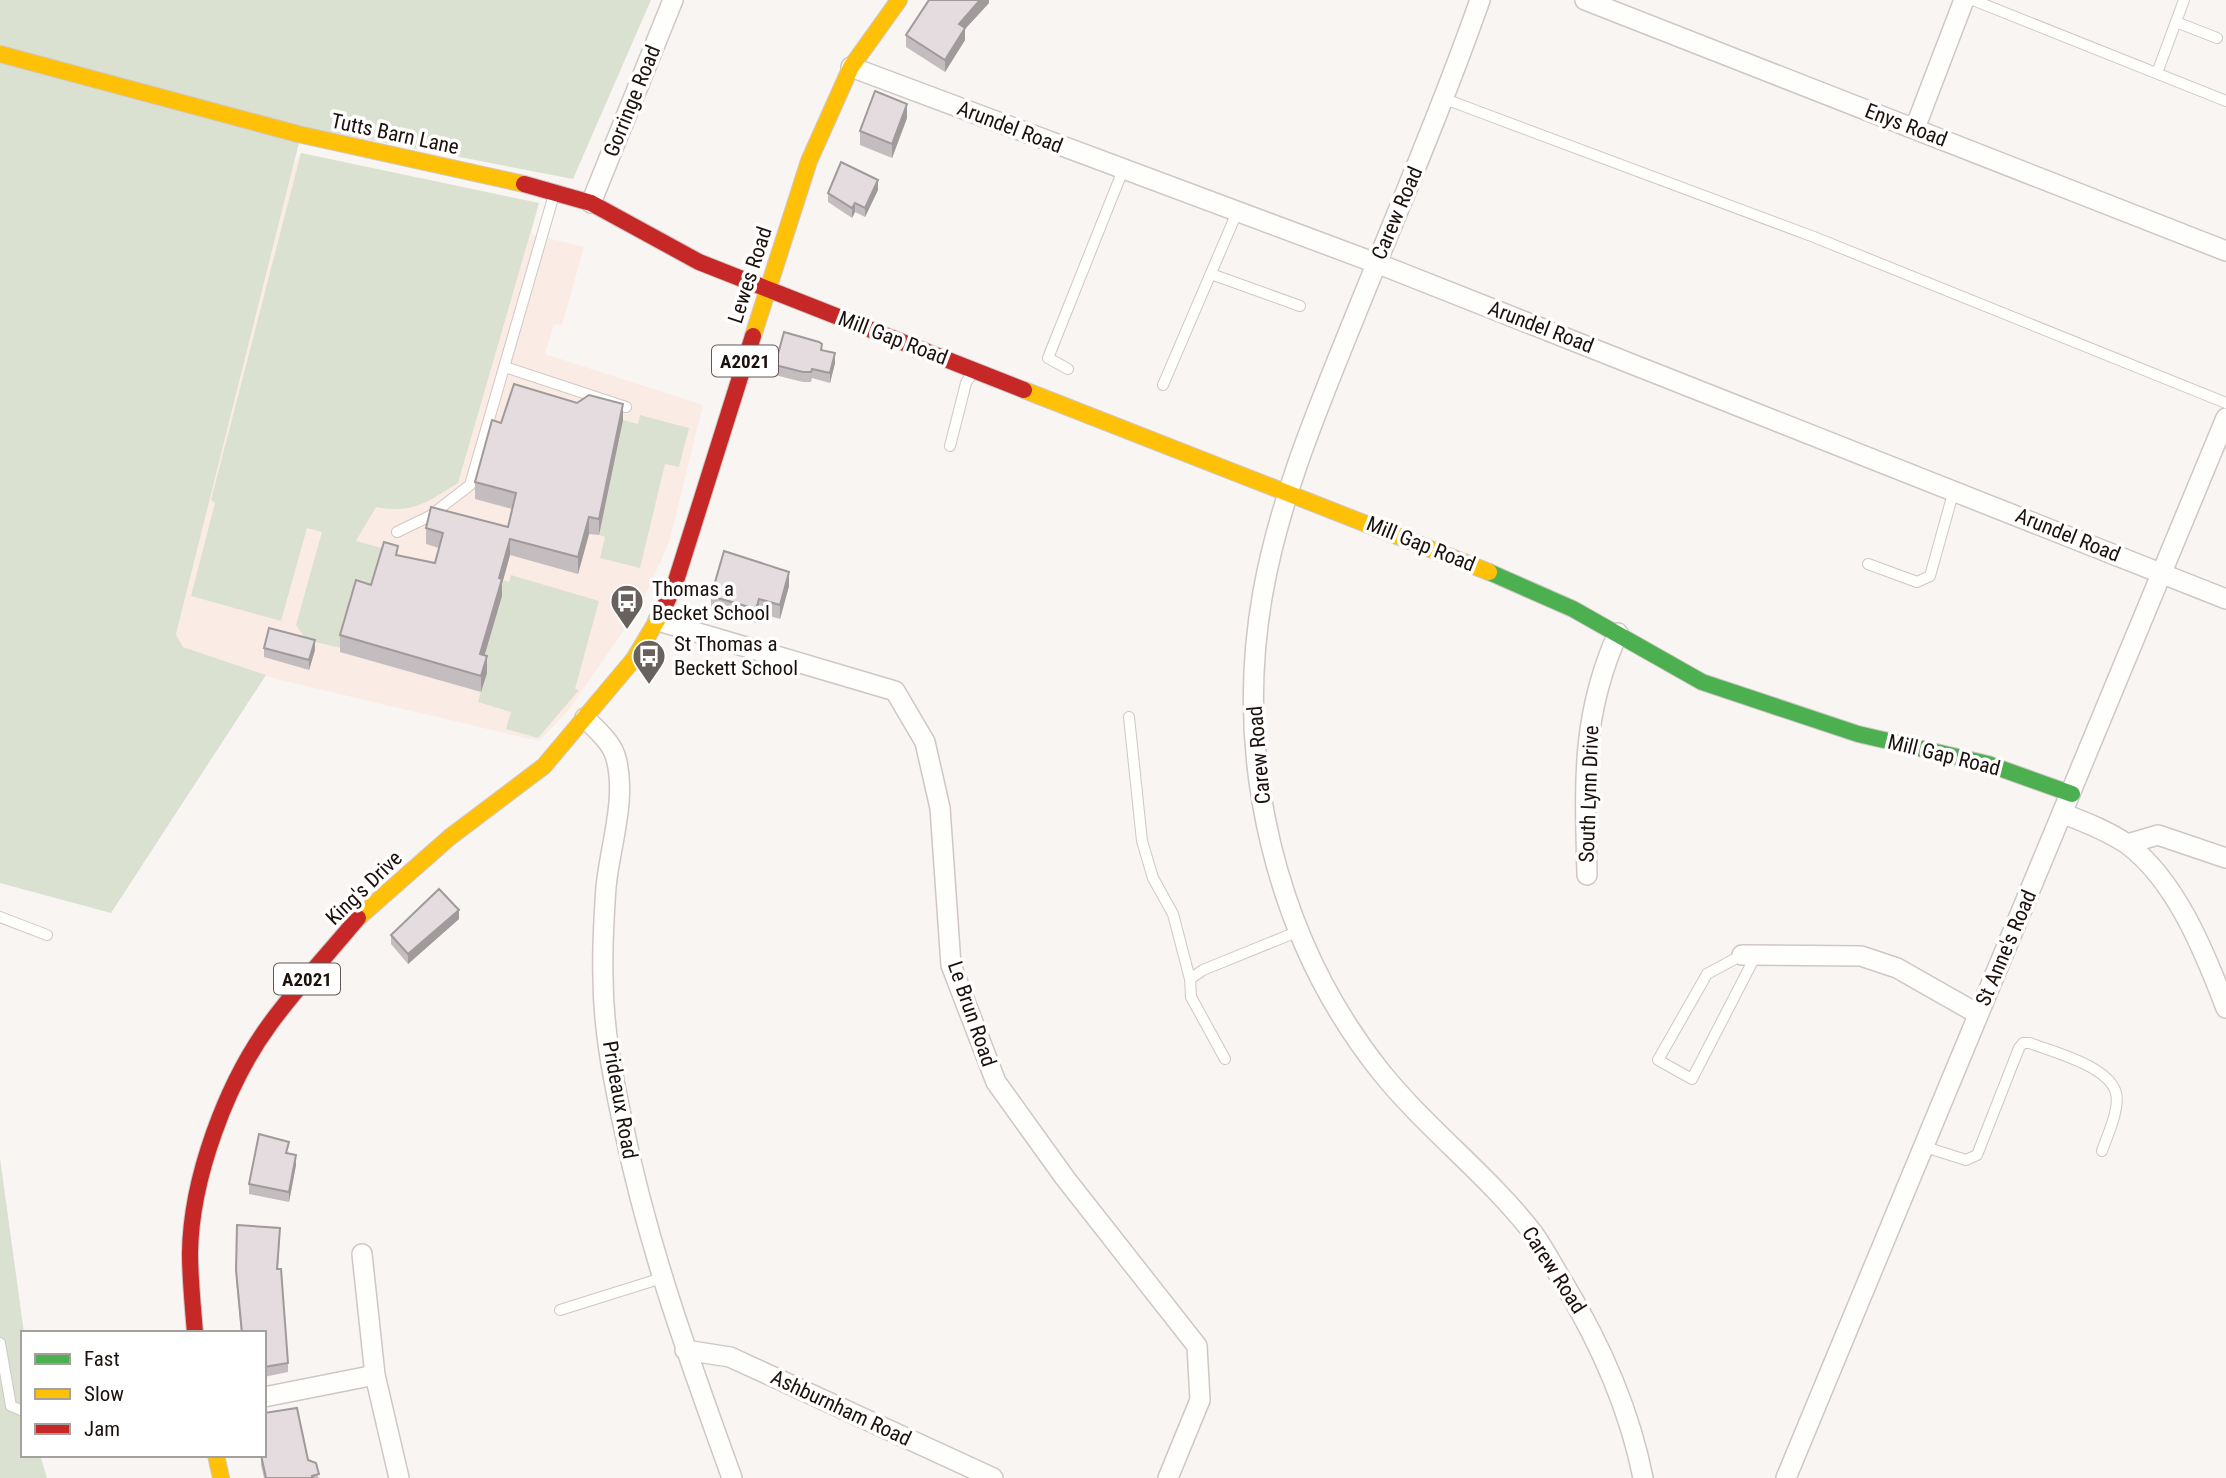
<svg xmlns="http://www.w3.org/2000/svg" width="2226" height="1478" font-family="'Roboto Condensed',sans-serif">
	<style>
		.built { fill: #fbebe5 }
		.green { fill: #dbe1d1 }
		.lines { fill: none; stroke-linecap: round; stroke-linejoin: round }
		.lane-casing { stroke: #cfc7c4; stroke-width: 12 }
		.street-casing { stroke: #cfc7c4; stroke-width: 22 }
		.fast-casing { stroke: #cfc7c4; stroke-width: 18 }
		.slow-casing { stroke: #cfc7c4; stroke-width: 18 }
		.jam-casing { stroke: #cfc7c4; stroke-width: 18 }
		.lane { stroke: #fefefd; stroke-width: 10 }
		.street { stroke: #fefefd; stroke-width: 19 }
		.fast { stroke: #4caf50; stroke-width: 16 }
		.slow { stroke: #ffc107; stroke-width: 16 }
		.jam { stroke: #c62828; stroke-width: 16 }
		.wall { fill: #c4bdbf }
		.shaded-wall { fill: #a09a9b }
		.building { fill: #e4dcde; stroke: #a09a9b; stroke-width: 2 }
		.labels { text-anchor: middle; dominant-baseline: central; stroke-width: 7; stroke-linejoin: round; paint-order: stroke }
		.shield { fill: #fff; stroke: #605855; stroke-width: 2 }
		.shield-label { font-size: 19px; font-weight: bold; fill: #1c110c }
		.street-label { font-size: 21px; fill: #1c110c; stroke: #fff }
		.poi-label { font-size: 21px; fill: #1c110c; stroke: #fff; text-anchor: start }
	</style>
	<rect width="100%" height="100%" fill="#f9f5f3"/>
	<path class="built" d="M 301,153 L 539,203 L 531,234 L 584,247 L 562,325 L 554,324 L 545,354 L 703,405 L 669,542 L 639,609 L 567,712 L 539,741 L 276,679 L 183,647 L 176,634 L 294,164 Z"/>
	<path class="green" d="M 0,0 L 651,0 L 573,179 L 303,127 L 176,634 L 183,647 L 266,675 L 111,913 L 0,883 Z
		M 301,153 L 539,203 L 458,483 C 427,502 414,514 376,507 L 356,541 L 389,550 L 341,648 L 306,640 L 296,625 L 322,532 L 307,528 L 281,621 L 191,596 L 215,503 L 211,500 Z
		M 640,415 L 689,428 L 679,467 L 665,464 L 640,568 L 600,558 L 605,537 L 599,535 L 623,420 L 638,424 Z
		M 511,575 L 599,601 L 575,689 L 579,690 L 538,738 L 506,729 L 511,712 L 478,702 L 486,674 L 480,671 L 502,596 L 499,595 L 504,580 L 509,582 Z
		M 0,1158 L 24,1333 L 23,1455 L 40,1455 L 47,1478 L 0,1478 Z"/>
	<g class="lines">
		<defs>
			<path id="lane" d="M 1973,0 L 2226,101
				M 2176,22 L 2217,38
				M 2157,73 L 2184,0
				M 1445,99 L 1814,237 L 2226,403
				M 1211,274 L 1300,306
				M 505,367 L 626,407
				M 1068,369 L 1048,358 L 1123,170
				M 1163,385 L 1238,210
				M 950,446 L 966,383 L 973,372
				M 397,532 L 430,516 L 470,485 L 555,191
				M 1868,564 L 1917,582 L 1930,576 L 1954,490
				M 1129,717 L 1142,841 L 1153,878 L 1173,914 L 1190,979
				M 0,917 L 47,935
				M 1742,955 L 1707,974 L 1658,1060 L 1692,1079 L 1756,955
				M 1225,1059 L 1191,997 L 1190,979 L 1203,970 L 1299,931
				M 1922,1146 L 1966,1160 L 1977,1155 L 2019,1048 L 2023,1043 L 2030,1043 C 2053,1052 2109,1066 2116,1093 C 2120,1109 2107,1136 2102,1151
				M 560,1310 L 662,1278
				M 0,1343 L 11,1406 L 23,1411"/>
			<path id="street" d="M 1480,0 C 1440,113 1392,224 1347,336 C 1313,420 1279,503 1263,592 C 1233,759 1275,939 1381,1072 C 1427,1129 1488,1175 1533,1233 C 1544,1248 1553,1266 1563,1282 C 1600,1343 1629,1407 1643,1478
				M 1585,0 L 2226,251
				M 851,67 L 1389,268 L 2226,599
				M 1915,128 L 1964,0
				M 591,203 L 673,0
				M 658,621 L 895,691 L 925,742 L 940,808 L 951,965 L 996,1082 L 1065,1178 L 1197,1346 L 1200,1400 L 1168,1478
				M 585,718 C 596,729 610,741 615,755 C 628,795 610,846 606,887 C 604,916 602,947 603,977 C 603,1028 613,1079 624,1129 C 649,1250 690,1362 732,1478
				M 2064,814 C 2085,822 2108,831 2127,844 C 2176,880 2205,953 2226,1008
				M 2127,844 L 2158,835 L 2226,858
				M 1587,875 C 1585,786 1580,718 1618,633
				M 1742,955 L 1861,956 L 1897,968 L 1978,1014
				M 362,1254 L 375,1375 L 399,1478
				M 685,1350 L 730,1357 L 993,1478
				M 264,1397 L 375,1375
				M 1786,1478 L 2226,418"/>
			<path id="fast" d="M 1489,572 L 1573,609 L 1702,682 L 1858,734 L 1988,764 L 2072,794"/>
			<path id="slow" d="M 0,54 L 298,134 L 524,184
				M 753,336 L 809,161 L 851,67 L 899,0
				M 1024,390 L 1489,572
				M 358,918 L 450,837 L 544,766 L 634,659 L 661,614
				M 216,1455 L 221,1478"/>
			<path id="jam" d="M 524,184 L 591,203 L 699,262 L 1024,390
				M 661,614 L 675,584 L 753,336
				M 195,1333 C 193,1307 190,1280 190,1253 C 191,1179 226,1084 270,1024 C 297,987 329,953 358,918"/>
		</defs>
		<use href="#lane" class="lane-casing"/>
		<use href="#street" class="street-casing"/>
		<use href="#fast" class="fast-casing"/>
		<use href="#slow" class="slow-casing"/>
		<use href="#jam" class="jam-casing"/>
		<use href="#lane" class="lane"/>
		<use href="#street" class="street"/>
		<use href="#fast" class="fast"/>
		<use href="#slow" class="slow"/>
		<use href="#jam" class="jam"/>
	</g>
	<path class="wall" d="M 989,0 L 989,3 L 965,29 L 965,40 L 945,72 L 906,47 L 906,35 Z
		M 907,118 L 892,158 L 860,145 L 860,131 Z
		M 878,190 L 865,217 L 855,212 L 852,218 L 828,202 L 828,193 Z
		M 822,350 L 835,363 L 830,383 L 812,378 L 811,382 L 803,382 L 775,375 L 775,365 Z
		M 623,420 L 599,535 L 589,534 L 578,574 L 510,555 L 502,584 L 502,596 L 484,656 L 487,673 L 481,692 L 340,652 L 340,635 L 371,585 L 398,555 L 435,563 L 439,548 L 426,544 L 426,528 L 508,527 L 512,509 L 475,499 L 475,482 L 501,423 Z
		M 789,586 L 780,619 L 759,613 L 756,623 L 711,610 L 711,596 Z
		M 264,648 L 315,650 L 309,670 L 264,657 Z
		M 459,919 L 408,964 L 391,944 L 391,935 Z
		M 289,1151 L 288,1153 L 296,1165 L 289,1202 L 249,1194 L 249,1184 Z
		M 237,1225 L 280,1237 L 278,1269 L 288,1363 L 288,1372 L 264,1377 L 264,1333 L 241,1333 L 236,1280 Z
		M 261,1455 L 308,1460 L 319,1478 L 264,1478 L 261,1465 Z"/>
	<path class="shaded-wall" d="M 980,0 L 989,0 L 989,3 L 965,29 L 965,40 L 945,72 L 945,60 L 959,24 Z
		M 907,104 L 907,118 L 892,158 L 892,144 Z
		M 878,180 L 878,190 L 865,217 L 865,208 Z
		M 855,203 L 855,212 L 852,218 L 852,208 Z
		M 835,353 L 835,363 L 830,383 L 830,373 Z
		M 623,404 L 623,420 L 599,535 L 599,519 Z
		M 589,517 L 589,534 L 578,574 L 578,557 Z
		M 510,539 L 510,555 L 502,584 L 502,596 L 480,671 L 480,654 Z
		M 789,572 L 789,586 L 780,619 L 780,605 Z
		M 759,599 L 759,613 L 756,623 L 756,609 Z
		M 315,640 L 315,650 L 309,670 L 309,660 Z
		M 487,656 L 487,673 L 481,692 L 481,676 Z
		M 459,910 L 459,919 L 408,964 L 408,954 Z
		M 296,1155 L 296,1165 L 289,1202 L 289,1192 Z"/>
	<path class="building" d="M 929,0 L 980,0 L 959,24 L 965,28 L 945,60 L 906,35 Z
		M 875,91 L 907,104 L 892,144 L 860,131 Z
		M 841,162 L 878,180 L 865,208 L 855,203 L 852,208 L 828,193 Z
		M 784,332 L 819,342 L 822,344 L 821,350 L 835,353 L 830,373 L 812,369 L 811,372 L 803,372 L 775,365 Z
		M 514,384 L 577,403 L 589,395 L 623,404 L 599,519 L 589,517 L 578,557 L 510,539 L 499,578 L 502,579 L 480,654 L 487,656 L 481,676 L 340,635 L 356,580 L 371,585 L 384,542 L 398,546 L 396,555 L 435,563 L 443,533 L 426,528 L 431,507 L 508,527 L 516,493 L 475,482 L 492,420 L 501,423 Z
		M 724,551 L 789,572 L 780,605 L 759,599 L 756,609 L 711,596 Z
		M 269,628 L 315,640 L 309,660 L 264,648 Z
		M 439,889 L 459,910 L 408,954 L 391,935 Z
		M 259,1134 L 289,1142 L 286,1153 L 296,1155 L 289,1192 L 249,1184 Z
		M 237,1225 L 280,1228 L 277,1269 L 281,1269 L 288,1363 L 264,1367 L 264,1333 L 242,1333 L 236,1270 Z
		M 297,1408 L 308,1460 L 316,1463 L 319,1474 L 312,1476 L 313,1478 L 266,1478 L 261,1455 L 264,1455 L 264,1413 Z"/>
	<defs>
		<symbol id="bus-pin" viewBox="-11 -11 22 30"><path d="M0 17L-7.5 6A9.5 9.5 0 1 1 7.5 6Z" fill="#69615d" stroke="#fff"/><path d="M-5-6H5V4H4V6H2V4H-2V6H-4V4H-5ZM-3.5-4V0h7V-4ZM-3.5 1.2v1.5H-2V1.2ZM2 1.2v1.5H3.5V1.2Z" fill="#fff"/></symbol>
	</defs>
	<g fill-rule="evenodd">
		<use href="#bus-pin" x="608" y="582" width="38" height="52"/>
		<use href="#bus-pin" x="630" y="637" width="38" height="52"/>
	</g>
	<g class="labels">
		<g class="shield">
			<rect x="712" y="345.5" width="66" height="31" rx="5"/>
			<rect x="274" y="963.5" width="66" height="31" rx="5"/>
		</g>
		<g class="shield-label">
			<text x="745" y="361">A2021</text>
			<text x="307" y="979">A2021</text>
		</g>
		<g class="street-label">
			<text transform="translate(632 101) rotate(-68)">Gorringe Road</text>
			<text transform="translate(1906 125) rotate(21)">Enys Road</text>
			<text transform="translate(1010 127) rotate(21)">Arundel Road</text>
			<text transform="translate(395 134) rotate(12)">Tutts Barn Lane</text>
			<text transform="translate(1397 213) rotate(-67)">Carew Road</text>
			<text transform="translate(750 275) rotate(-72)">Lewes Road</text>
			<text transform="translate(1541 327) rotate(21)">Arundel Road</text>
			<text transform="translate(893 338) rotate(21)">Mill Gap Road</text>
			<text transform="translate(2068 535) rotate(22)">Arundel Road</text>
			<text transform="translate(1421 544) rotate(22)">Mill Gap Road</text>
			<text transform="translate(1259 755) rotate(-95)">Carew Road</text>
			<text transform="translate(1944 755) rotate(14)">Mill Gap Road</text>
			<text transform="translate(1589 794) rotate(-88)">South Lynn Drive</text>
			<text transform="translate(364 888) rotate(-44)">King's Drive</text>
			<text transform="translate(2006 948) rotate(-67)">St Anne's Road</text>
			<text transform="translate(972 1014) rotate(71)">Le Brun Road</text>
			<text transform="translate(620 1100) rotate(80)">Prideaux Road</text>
			<text transform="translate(1554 1270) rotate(57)">Carew Road</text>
			<text transform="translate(841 1408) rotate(25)">Ashburnham Road</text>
		</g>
		<g class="poi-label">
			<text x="652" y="589">Thomas a<tspan x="652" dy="24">Becket School</tspan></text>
			<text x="674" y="644">St Thomas a<tspan x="674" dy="24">Beckett School</tspan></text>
		</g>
	</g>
	<rect x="21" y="1331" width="245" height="126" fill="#ffffff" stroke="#a4a09e" stroke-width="2"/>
	<rect x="35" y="1354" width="35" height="10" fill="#4caf50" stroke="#a4a09e" stroke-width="2"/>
	<text x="84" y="1366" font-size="21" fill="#1c110c">Fast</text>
	<rect x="35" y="1389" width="35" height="10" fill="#ffc107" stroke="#a4a09e" stroke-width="2"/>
	<text x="84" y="1401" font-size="21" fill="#1c110c">Slow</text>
	<rect x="35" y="1424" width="35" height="10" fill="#c62828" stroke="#a4a09e" stroke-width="2"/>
	<text x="84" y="1436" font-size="21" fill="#1c110c">Jam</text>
</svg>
